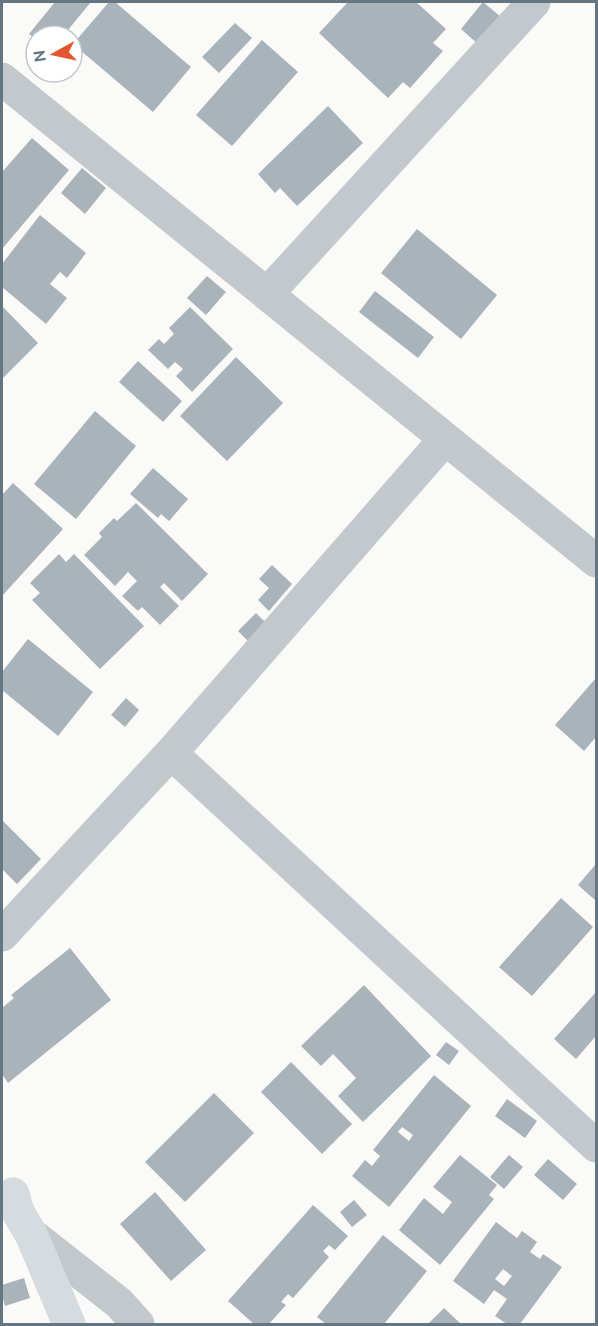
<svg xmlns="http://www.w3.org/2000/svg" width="598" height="1326" font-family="Ubuntu,sans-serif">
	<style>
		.building { fill: #aab3b9; fill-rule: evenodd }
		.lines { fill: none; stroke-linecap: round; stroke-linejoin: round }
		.street { stroke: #c3c8cc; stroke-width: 33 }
		.secondary { stroke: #d6dbdf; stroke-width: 33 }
	</style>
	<rect width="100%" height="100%" fill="#fafaf8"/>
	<path class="building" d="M 55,2 L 91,2 L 63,36 L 36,36 L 36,39 L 29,34 Z
		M 109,2 L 115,2 L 191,67 L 153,112 L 73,44 Z
		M 348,2 L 416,2 L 446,29 L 433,43 L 443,51 L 410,88 L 403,82 L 388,98 L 319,33 Z
		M 483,2 L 501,17 L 478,44 L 461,29 Z
		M 235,23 L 252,38 L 219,73 L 202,57 Z
		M 262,40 L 298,72 L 232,146 L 196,115 Z
		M 328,106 L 363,143 L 297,206 L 280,188 L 275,193 L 258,174 Z
		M 32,138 L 69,170 L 2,249 L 2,172 Z
		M 82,168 L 106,188 L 85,214 L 61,193 Z
		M 40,215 L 86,253 L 67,278 L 60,272 L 50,284 L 67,298 L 46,324 L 2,287 L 2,264 Z
		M 417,229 L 497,295 L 461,339 L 381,273 Z
		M 207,276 L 226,292 L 206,315 L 187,298 Z
		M 375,291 L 434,337 L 418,358 L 359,312 Z
		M 2,306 L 38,343 L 2,379 Z
		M 190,307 L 233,349 L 192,392 L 176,376 L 183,369 L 175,362 L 168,369 L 148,350 L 159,339 L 164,344 L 174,334 L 169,328 Z
		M 236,357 L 283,403 L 227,461 L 180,416 Z
		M 138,361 L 182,401 L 163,422 L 119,382 Z
		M 95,411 L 136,446 L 76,519 L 34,484 Z
		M 153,468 L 188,499 L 169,521 L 161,514 L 158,518 L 130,494 Z
		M 13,483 L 63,529 L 2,596 L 2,495 Z
		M 136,503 L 208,574 L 182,601 L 164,583 L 160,587 L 179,606 L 160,625 L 142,607 L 138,611 L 122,596 L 137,581 L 128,572 L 115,586 L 84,555 L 102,537 L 99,533 L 114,518 L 117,521 Z
		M 59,554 L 66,562 L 74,554 L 144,626 L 100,669 L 32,600 L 40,593 L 30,583 Z
		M 272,565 L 292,584 L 269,611 L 258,600 L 269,588 L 259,579 Z
		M 256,613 L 269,626 L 251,644 L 238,631 Z
		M 28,639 L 93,692 L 58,736 L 2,690 L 2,672 Z
		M 596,678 L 596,737 L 584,751 L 555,725 Z
		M 126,698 L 139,710 L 125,727 L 111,715 Z
		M 2,820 L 41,859 L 17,884 L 2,869 Z
		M 596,864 L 596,901 L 578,885 Z
		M 561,898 L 593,927 L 532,996 L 499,967 Z
		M 70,948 L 111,1000 L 8,1083 L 2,1074 L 2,1008 L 14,998 L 11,995 Z
		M 364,985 L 431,1056 L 363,1122 L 338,1096 L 356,1078 L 333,1054 L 321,1066 L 301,1046 Z
		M 596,992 L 596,1036 L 576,1059 L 554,1039 Z
		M 446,1042 L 459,1051 L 449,1065 L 436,1055 Z
		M 291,1062 L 352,1124 L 322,1154 L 261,1092 Z
		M 434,1075 L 471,1106 L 389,1207 L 352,1176 L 365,1160 L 372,1166 L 380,1156 L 373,1150 ZM 402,1127 L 413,1135 L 409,1141 L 398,1132 Z
		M 214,1093 L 254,1133 L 185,1202 L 145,1162 Z
		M 507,1099 L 537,1121 L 525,1138 L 495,1116 Z
		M 460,1155 L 497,1185 L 489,1195 L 494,1199 L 440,1265 L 399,1230 L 424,1198 L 443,1214 L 452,1202 L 433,1187 Z
		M 509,1155 L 523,1167 L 504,1189 L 490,1177 Z
		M 548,1159 L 577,1184 L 563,1200 L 534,1175 Z
		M 155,1192 L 206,1250 L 171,1281 L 120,1224 Z
		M 354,1200 L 367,1215 L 352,1227 L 340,1212 Z
		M 313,1205 L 348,1236 L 335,1250 L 329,1245 L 323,1251 L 329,1257 L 293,1298 L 288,1294 L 281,1302 L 286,1305 L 269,1324 L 254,1324 L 228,1301 Z
		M 496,1222 L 517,1238 L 522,1231 L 537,1242 L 530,1252 L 540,1259 L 543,1254 L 562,1267 L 520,1324 L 507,1324 L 495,1316 L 507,1299 L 494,1290 L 484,1304 L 453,1281 ZM 503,1269 L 512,1276 L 504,1286 L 495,1279 Z
		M 383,1235 L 427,1271 L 384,1324 L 326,1324 L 317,1317 Z
		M 24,1278 L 30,1298 L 5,1306 L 2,1295 L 2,1285 Z
		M 444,1308 L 461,1324 L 428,1324 Z"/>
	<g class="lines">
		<path class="street" d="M 2,79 L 596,561
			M 267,294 L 534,2
			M 171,753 L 596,1146
			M 2,935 L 171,753 L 445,439
			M 31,1234 L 119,1303 L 138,1324"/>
		<path class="secondary" d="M 13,1194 L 18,1212 L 31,1234 L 69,1324"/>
	</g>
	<rect width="598" height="1326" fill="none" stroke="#657683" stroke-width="6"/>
	<g transform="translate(54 54) rotate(262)"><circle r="28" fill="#ffffff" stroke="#c1c8cd" stroke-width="1.5"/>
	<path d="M0-4.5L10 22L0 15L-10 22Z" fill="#e4572e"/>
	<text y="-9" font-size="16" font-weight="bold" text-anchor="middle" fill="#657683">N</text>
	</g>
</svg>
